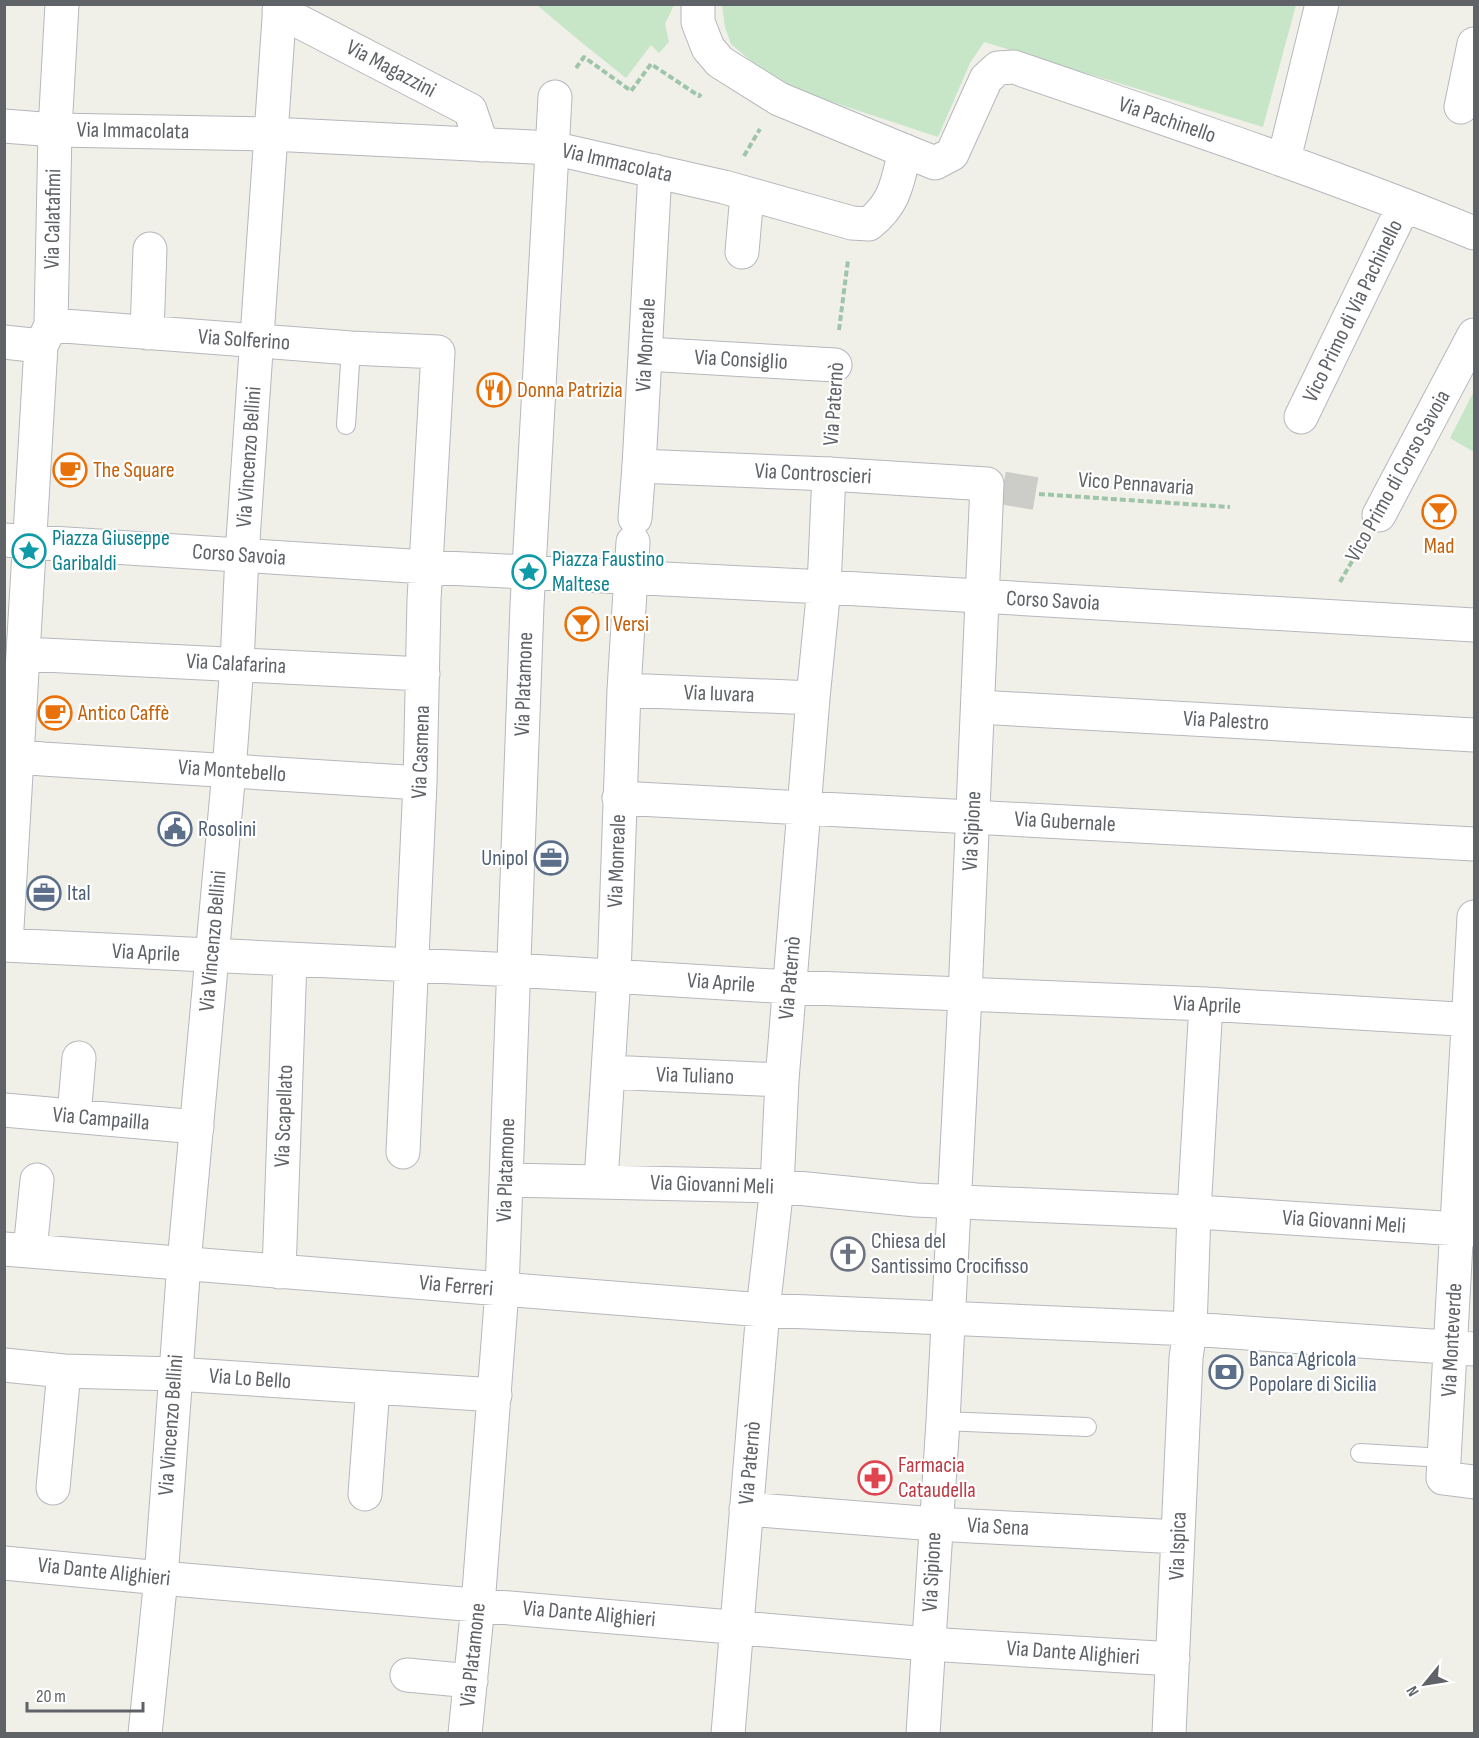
<svg xmlns="http://www.w3.org/2000/svg" width="1479" height="1738" font-family="'Sofia Sans Condensed',sans-serif">
	<style>
		.green { fill: #c6e6c7 }
		.lines { fill: none; stroke-linecap: round; stroke-linejoin: round }
		.street-tunnel { stroke: #ccccc8; stroke-width: 33; stroke-dasharray: 33 16; stroke-linecap: butt }
		.lane-casing { stroke: #b5b8bc; stroke-width: 20 }
		.street-casing { stroke: #b5b8bc; stroke-width: 35 }
		.secondary-casing { stroke: #b4b7bb; stroke-width: 35 }
		.path { stroke: #9ec5aa; stroke-width: 4; stroke-dasharray: 6 3; stroke-linecap: butt }
		.lane { stroke: #fff; stroke-width: 18 }
		.street { stroke: #fff; stroke-width: 33 }
		.secondary { stroke: #fff; stroke-width: 33 }
		.labels { text-anchor: middle; dominant-baseline: central; stroke-width: 4.5; stroke-linejoin: round; paint-order: stroke }
		.street-label { font-size: 22px; fill: #5f6367; stroke: #fff }
		.food-label { font-size: 22px; fill: #c56008; stroke: #fff; text-anchor: start }
		.culture-label { font-size: 22px; fill: #0d838f; stroke: #fff; text-anchor: start }
		.service-label { font-size: 22px; fill: #4e5e75; stroke: #fff; text-anchor: start }
		.worship-label { font-size: 22px; fill: #5b616d; stroke: #fff; text-anchor: start }
		.health-label { font-size: 22px; fill: #be3a42; stroke: #fff; text-anchor: start }
	</style>
	<rect width="100%" height="100%" fill="#f0efe8"/>
	<path class="green" d="M 537,5 L 674,5 L 665,24 L 669,42 L 659,53 L 651,45 L 626,78 L 581,42 Z
		M 722,5 L 1296,5 L 1263,127 L 984,42 L 970,63 L 938,137 L 802,92 L 770,77 L 731,44 L 725,27 Z
		M 1474,391 L 1474,452 L 1450,438 Z"/>
	<g class="lines">
		<path class="street-tunnel" d="M 1003,488 L 1039,494"/>
		<defs>
			<path id="lane" d="M 346,425 L 351,348
				M 943,1421 L 1087,1427
				M 1360,1453 L 1444,1458"/>
			<path id="street" d="M 1461,107 L 1474,44
				M 905,151 L 935,163 L 952,154 L 986,79 L 998,68 L 1014,67 C 1168,120 1323,171 1474,233
				M 1284,159 L 1322,4
				M 742,252 L 747,194
				M 51,325 L 351,348 L 438,352 L 424,600 L 420,783 L 403,1152
				M 147,333 L 150,249
				M 4,342 L 41,346
				M 646,354 L 835,365
				M 1301,417 L 1404,205
				M 1379,515 L 1474,335
				M 635,518 L 639,466
				M 4,540 L 426,567 L 824,587 L 1474,625
				M 24,654 L 423,674
				M 624,690 L 813,698
				M 978,707 L 1474,735
				M 4,755 L 43,759 L 420,783
				M 619,798 L 1474,844
				M 1474,917 L 1443,1478 L 1474,1482
				M 4,945 L 513,970 L 789,987 L 1206,1004 L 1474,1020
				M 6,945 L 41,346 L 51,325 L 55,130 L 62,4
				M 608,1072 L 782,1080
				M 4,1110 L 197,1127
				M 74,1116 L 79,1058
				M 506,1180 L 777,1186 L 916,1200 L 1213,1213 L 1474,1230
				M 601,1181 L 614,976 L 624,690 L 633,542
				M 4,1249 L 763,1310 L 1190,1329 L 1474,1349
				M 30,1251 L 37,1180
				M 279,1272 L 290,960
				M 4,1365 L 64,1371 L 175,1374 L 495,1395
				M 53,1488 L 64,1371
				M 365,1494 L 373,1387
				M 746,1509 L 935,1524 L 1178,1537
				M 161,1578 L 928,1644 L 1173,1659
				M 407,1675 L 471,1681
				M 465,1734 L 478,1605 L 502,1290 L 527,605 L 555,97
				M 728,1734 L 763,1310 L 777,1186 L 782,1080 L 813,698 L 824,587 L 829,474
				M 1169,1734 L 1186,1358 L 1190,1329 L 1194,1212 L 1206,1004"/>
			<path id="secondary" d="M 279,11 L 470,110 L 482,145
				M 4,126 L 55,130 L 271,134 L 552,148 L 724,187 L 852,223 L 869,224 C 896,202 897,183 905,151 L 779,99 L 720,62 L 708,48 L 698,22 L 698,4
				M 655,171 L 639,466 L 829,474 L 987,484 L 965,995 L 943,1421 L 923,1734
				M 4,1563 L 161,1578
				M 145,1734 L 161,1578 L 184,1263 L 229,771 L 237,664 L 242,554 L 280,4"/>
		</defs>
		<use href="#lane" class="lane-casing"/>
		<use href="#street" class="street-casing"/>
		<use href="#secondary" class="secondary-casing"/>
		<path class="path" d="M 576,68 L 584,57 L 631,91 L 651,64 L 699,96 L 701,94
			M 744,156 L 760,129
			M 839,330 L 848,260
			M 831,437 L 833,400
			M 1039,494 L 1230,507
			M 1340,582 L 1362,544"/>
		<use href="#lane" class="lane"/>
		<use href="#street" class="street"/>
		<use href="#secondary" class="secondary"/>
	</g>
	<defs>
		<symbol id="restaurant-ring" viewBox="-11 -11 22 22"><circle r="9.5" fill="#fff" stroke="#e8710a" stroke-width="1.5"/><path d="M-5-6h1v4h1v-4h1v4h1v-4h1v5L-1.5 .5V6h-2V.5L-5-1ZM5-6V6H3V1.5H1.5Q1.5-4 5-6Z" fill="#e8710a"/></symbol>
		<symbol id="cafe-ring" viewBox="-11 -11 22 22"><circle r="9.5" fill="#fff" stroke="#e8710a" stroke-width="1.5"/><path d="M-5.5-4.5H6V0H3Q3 3.5 0 3.5H-2.5Q-5.5 3.5-5.5 0ZM3-3.2v2h1.7v-2ZM-6 4.5H4V6H-6Z" fill="#e8710a"/></symbol>
		<symbol id="bar-ring" viewBox="-11 -11 22 22"><circle r="9.5" fill="#fff" stroke="#e8710a" stroke-width="1.5"/><path d="M-6-5H6L.8 .8V4.5H3.5V6h-7V4.5H-.8V.8Z" fill="#e8710a"/></symbol>
		<symbol id="sight-ring" viewBox="-11 -11 22 22"><circle r="9.5" fill="#fff" stroke="#0f9aa8" stroke-width="1.5"/><path d="M0-6L1.8-2.2L6-1.7L2.9 1.2L3.7 5.4L0 3.3L-3.7 5.4L-2.9 1.2L-6-1.7L-1.8-2.2Z" fill="#0f9aa8"/></symbol>
		<symbol id="civic-ring" viewBox="-11 -11 22 22"><circle r="9.5" fill="#fff" stroke="#5c6f8a" stroke-width="1.5"/><path d="M-.6-6.5H3V-4.5H.6V-3L4-1V1h2V6H-6V1h2V-1L-.6-3ZM-1.2 2.5V6h2.4V2.5Z" fill="#5c6f8a"/></symbol>
		<symbol id="office-ring" viewBox="-11 -11 22 22"><circle r="9.5" fill="#fff" stroke="#5c6f8a" stroke-width="1.5"/><path d="M-6-3h4V-5.5h4V-3h4V5H-6ZM-1-4.5V-3h2v-1.5ZM-6 0V1H6V0Z" fill="#5c6f8a"/></symbol>
		<symbol id="church-ring" viewBox="-11 -11 22 22"><circle r="9.5" fill="#fff" stroke="#6b7280" stroke-width="1.5"/><path d="M-1.2-6h2.4v3.5h3.3v2.4h-3.3V6h-2.4V-.1h-3.3v-2.4h3.3Z" fill="#6b7280"/></symbol>
		<symbol id="bank-ring" viewBox="-11 -11 22 22"><circle r="9.5" fill="#fff" stroke="#5c6f8a" stroke-width="1.5"/><path d="M-6-4H6V4H-6ZM0-2.3a2.3 2.3 0 1 0 0 4.6a2.3 2.3 0 1 0 0-4.6Z" fill="#5c6f8a"/></symbol>
		<symbol id="pharmacy-ring" viewBox="-11 -11 22 22"><circle r="9.5" fill="#fff" stroke="#e0444e" stroke-width="1.5"/><path d="M-2-6h4v4h4v4h-4v4h-4v-4h-4v-4h4Z" fill="#e0444e"/></symbol>
	</defs>
	<g fill-rule="evenodd">
		<use href="#restaurant-ring" x="475" y="371" width="38" height="38"/>
		<use href="#cafe-ring" x="51" y="451" width="38" height="38"/>
		<use href="#bar-ring" x="1420" y="493" width="38" height="38"/>
		<use href="#sight-ring" x="10" y="532" width="38" height="38"/>
		<use href="#sight-ring" x="510" y="553" width="38" height="38"/>
		<use href="#bar-ring" x="563" y="605" width="38" height="38"/>
		<use href="#cafe-ring" x="36" y="694" width="38" height="38"/>
		<use href="#civic-ring" x="156" y="810" width="38" height="38"/>
		<use href="#office-ring" x="532" y="839" width="38" height="38"/>
		<use href="#office-ring" x="25" y="874" width="38" height="38"/>
		<use href="#church-ring" x="829" y="1235" width="38" height="38"/>
		<use href="#bank-ring" x="1207" y="1353" width="38" height="38"/>
		<use href="#pharmacy-ring" x="856" y="1459" width="38" height="38"/>
	</g>
	<g class="labels">
		<g class="street-label">
			<text transform="translate(391 69) rotate(28)">Via Magazzini</text>
			<text transform="translate(1167 120) rotate(19)">Via Pachinello</text>
			<text transform="translate(133 131) rotate(1)">Via Immacolata</text>
			<text transform="translate(617 163) rotate(13)">Via Immacolata</text>
			<text transform="translate(53 219) rotate(-89)">Via Calatafimi</text>
			<text transform="translate(1353 311) rotate(-64)">Vico Primo di Via Pachinello</text>
			<text transform="translate(244 340) rotate(4)">Via Solferino</text>
			<text transform="translate(646 345) rotate(-87)">Via Monreale</text>
			<text transform="translate(741 360) rotate(3)">Via Consiglio</text>
			<text transform="translate(834 404) rotate(-86)">Via Paternò</text>
			<text transform="translate(249 457) rotate(-86)">Via Vincenzo Bellini</text>
			<text transform="translate(813 474) rotate(3)">Via Controscieri</text>
			<text transform="translate(1398 476) rotate(-61)">Vico Primo di Corso Savoia</text>
			<text transform="translate(1136 484) rotate(4)">Vico Pennavaria</text>
			<text transform="translate(239 555) rotate(4)">Corso Savoia</text>
			<text transform="translate(1053 601) rotate(3)">Corso Savoia</text>
			<text transform="translate(236 664) rotate(3)">Via Calafarina</text>
			<text transform="translate(524 684) rotate(-88)">Via Platamone</text>
			<text transform="translate(719 694) rotate(2)">Via Iuvara</text>
			<text transform="translate(1226 721) rotate(3)">Via Palestro</text>
			<text transform="translate(421 752) rotate(-88)">Via Casmena</text>
			<text transform="translate(232 771) rotate(4)">Via Montebello</text>
			<text transform="translate(1065 822) rotate(3)">Via Gubernale</text>
			<text transform="translate(972 831) rotate(-87)">Via Sipione</text>
			<text transform="translate(617 861) rotate(-88)">Via Monreale</text>
			<text transform="translate(213 941) rotate(-85)">Via Vincenzo Bellini</text>
			<text transform="translate(146 953) rotate(3)">Via Aprile</text>
			<text transform="translate(790 978) rotate(-85)">Via Paternò</text>
			<text transform="translate(721 983) rotate(4)">Via Aprile</text>
			<text transform="translate(1207 1005) rotate(3)">Via Aprile</text>
			<text transform="translate(695 1076) rotate(2)">Via Tuliano</text>
			<text transform="translate(284 1116) rotate(-88)">Via Scapellato</text>
			<text transform="translate(101 1119) rotate(5)">Via Campailla</text>
			<text transform="translate(506 1170) rotate(-88)">Via Platamone</text>
			<text transform="translate(712 1185) rotate(2)">Via Giovanni Meli</text>
			<text transform="translate(1344 1222) rotate(4)">Via Giovanni Meli</text>
			<text transform="translate(456 1286) rotate(5)">Via Ferreri</text>
			<text transform="translate(1452 1340) rotate(-87)">Via Monteverde</text>
			<text transform="translate(250 1379) rotate(4)">Via Lo Bello</text>
			<text transform="translate(171 1425) rotate(-86)">Via Vincenzo Bellini</text>
			<text transform="translate(750 1463) rotate(-85)">Via Paternò</text>
			<text transform="translate(998 1527) rotate(3)">Via Sena</text>
			<text transform="translate(1178 1546) rotate(-88)">Via Ispica</text>
			<text transform="translate(104 1572) rotate(6)">Via Dante Alighieri</text>
			<text transform="translate(932 1572) rotate(-87)">Via Sipione</text>
			<text transform="translate(589 1614) rotate(5)">Via Dante Alighieri</text>
			<text transform="translate(1073 1653) rotate(4)">Via Dante Alighieri</text>
			<text transform="translate(473 1655) rotate(-84)">Via Platamone</text>
		</g>
		<g class="food-label">
			<text x="517" y="390">Donna Patrizia</text>
			<text x="93" y="470">The Square</text>
			<text x="1439" y="546" text-anchor="middle">Mad</text>
			<text x="605" y="624">I Versi</text>
			<text x="78" y="713">Antico Caffè</text>
		</g>
		<g class="culture-label">
			<text x="52" y="538">Piazza Giuseppe<tspan x="52" dy="25">Garibaldi</tspan></text>
			<text x="552" y="559">Piazza Faustino<tspan x="552" dy="25">Maltese</tspan></text>
		</g>
		<g class="service-label">
			<text x="198" y="829">Rosolini</text>
			<text x="528" y="858" text-anchor="end">Unipol</text>
			<text x="67" y="893">Ital</text>
			<text x="1249" y="1359">Banca Agricola<tspan x="1249" dy="25">Popolare di Sicilia</tspan></text>
		</g>
		<g class="worship-label">
			<text x="871" y="1241">Chiesa del<tspan x="871" dy="25">Santissimo Crocifisso</tspan></text>
		</g>
		<g class="health-label">
			<text x="898" y="1465">Farmacia<tspan x="898" dy="25">Cataudella</tspan></text>
		</g>
	</g>
	<rect width="1479" height="1738" fill="none" stroke="#5f6367" stroke-width="12"/>
	<g transform="translate(1425 1684) rotate(240)" stroke="#ffffff" stroke-width="4.5" paint-order="stroke">
	<path d="M0-4.5L10 22L0 15L-10 22Z" fill="#5f6367"/>
	<text y="-9" font-size="16" font-weight="bold" text-anchor="middle" fill="#5f6367">N</text>
	</g>
	<path d="M27 1702v9h116v-9" fill="none" stroke="#5f6367" stroke-width="3"/>
	<text x="36" y="1702" font-size="18" fill="#5f6367" stroke="#ffffff" stroke-width="4.5" paint-order="stroke">20 m</text>
</svg>
